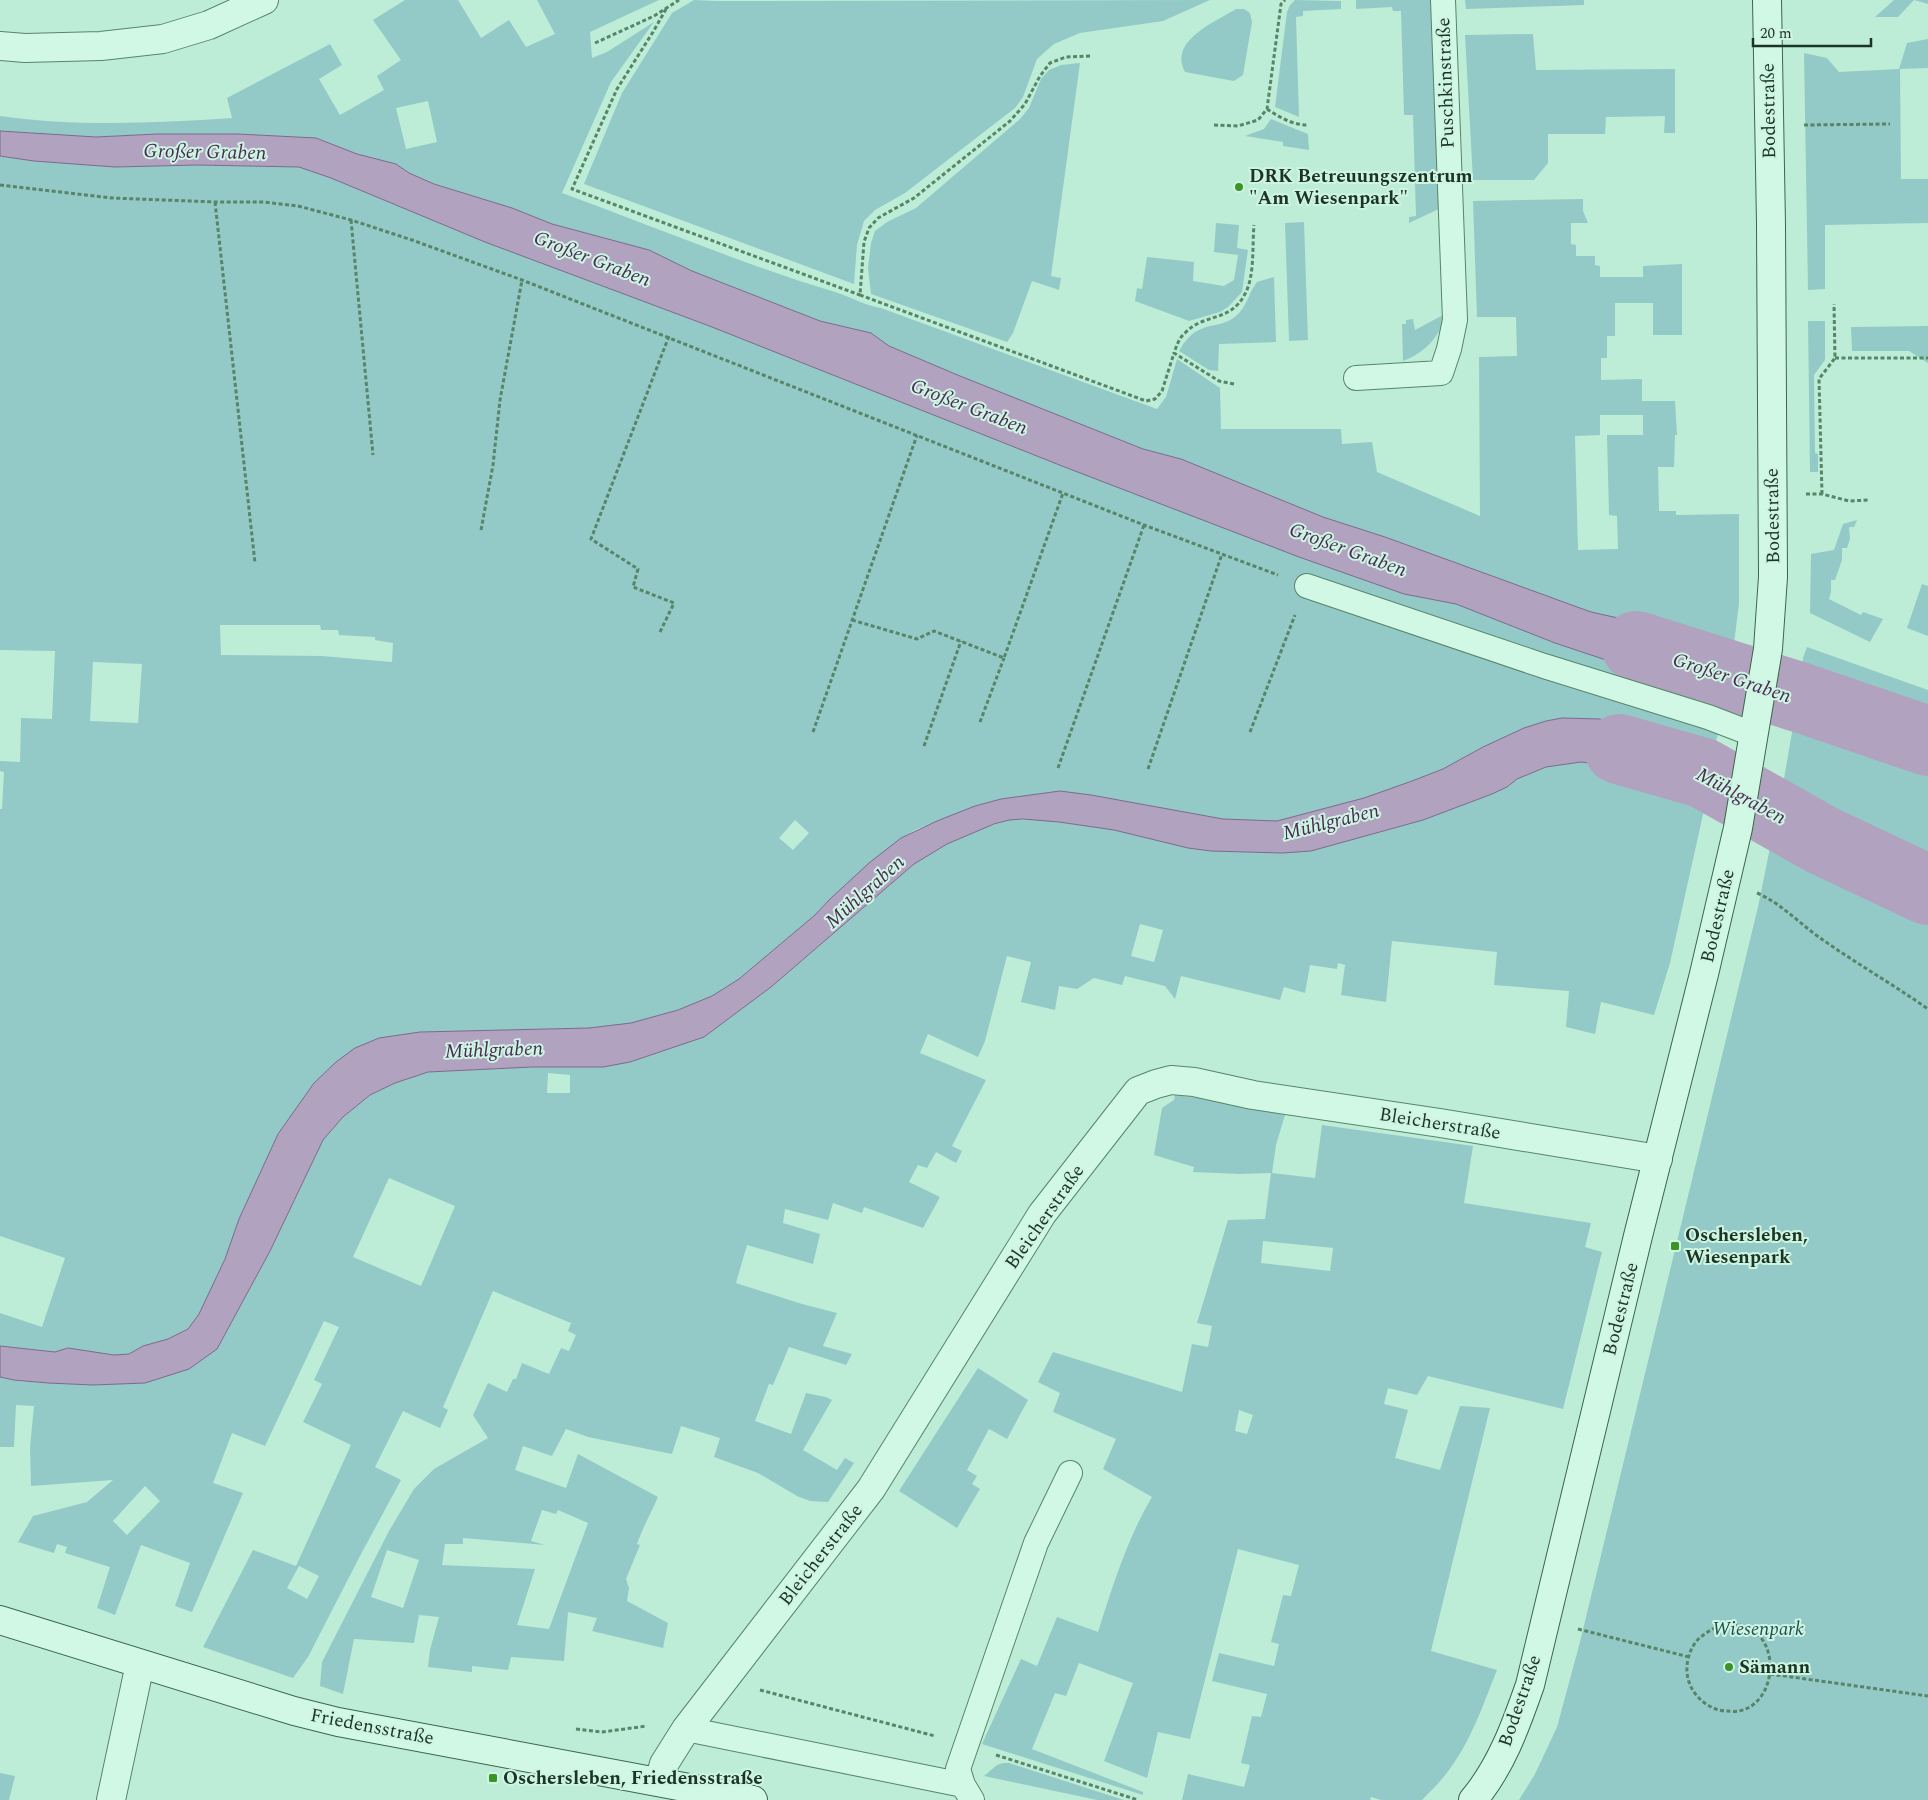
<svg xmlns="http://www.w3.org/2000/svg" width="1928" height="1800" font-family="Spectral,serif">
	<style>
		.green { fill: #93cac7; fill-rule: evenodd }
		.water { fill: #b1a2bf; stroke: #7d698c }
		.pier { fill: #beedd7 }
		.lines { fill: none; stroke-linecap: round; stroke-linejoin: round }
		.river { stroke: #b1a2bf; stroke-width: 70 }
		.service-casing { stroke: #578567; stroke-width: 26 }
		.minor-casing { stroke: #578567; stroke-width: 30 }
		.secondary-casing { stroke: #3b6649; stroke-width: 30 }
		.path { stroke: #578567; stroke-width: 3; stroke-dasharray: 4 2.5; stroke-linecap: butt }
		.service { stroke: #d1f8e5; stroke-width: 24 }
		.minor { stroke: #d1f8e5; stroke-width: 28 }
		.secondary { stroke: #d1f8e5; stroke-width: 28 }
		.poi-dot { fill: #3c9328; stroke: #cef5e2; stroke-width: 2 }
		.labels { text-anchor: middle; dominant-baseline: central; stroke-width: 4; stroke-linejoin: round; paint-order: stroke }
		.street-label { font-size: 19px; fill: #1c3423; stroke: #cef5e2 }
		.poi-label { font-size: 19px; font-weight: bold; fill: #1c3423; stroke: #cef5e2; text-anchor: start }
		.park-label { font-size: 19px; font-style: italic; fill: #224d51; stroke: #cef5e2 }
		.water-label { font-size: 20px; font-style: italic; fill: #4a2b54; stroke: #cef5e2 }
	</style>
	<rect width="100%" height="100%" fill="#beedd7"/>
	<path class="green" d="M 405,0 L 458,0 L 481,38 L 509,20 L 526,47 L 555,34 L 537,0 L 659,0 L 590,32 L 592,58 L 607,52 L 654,22 L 611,82 L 562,193 C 653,226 742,264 835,292 C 851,297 864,305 881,308 L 1157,409 L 1166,397 L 1177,359 L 1220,388 L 1221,429 L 1341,429 L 1342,444 L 1372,442 L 1377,472 L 1480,516 L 1479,357 L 1517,356 L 1516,317 L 1477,317 L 1473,201 L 1583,199 L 1583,211 L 1588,223 L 1571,223 L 1571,244 L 1576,245 L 1576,256 L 1595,256 L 1595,265 L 1600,266 L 1600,277 L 1643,277 L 1643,266 L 1682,264 L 1682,335 L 1653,335 L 1653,303 L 1615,303 L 1615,336 L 1607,336 L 1607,358 L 1601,358 L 1601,380 L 1642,379 L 1642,401 L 1675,401 L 1677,435 L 1675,435 L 1674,467 L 1658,467 L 1659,511 L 1676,511 L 1676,515 L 1739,514 L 1739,603 L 1733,652 L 1692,642 L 1663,628 L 1591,612 L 1385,537 L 1323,517 L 1181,459 L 1143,449 L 960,376 L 889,346 L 870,333 L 820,321 L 692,271 L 649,250 L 552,224 L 512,208 L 434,184 L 409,173 L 396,164 L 357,154 L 316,138 L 238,134 L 157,134 L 96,137 L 0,131 L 0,116 C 77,127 155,123 232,118 L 227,98 L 330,44 L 342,65 L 319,79 L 340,115 L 384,90 L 377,76 L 401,60 L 373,20 ZM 428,101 L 437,142 L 406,149 L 396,108 ZM 1600,415 L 1643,415 L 1643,435 L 1607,435 L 1609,515 L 1617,516 L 1618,549 L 1578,550 L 1575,436 L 1600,435 Z
		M 694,0 L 716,1 L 1210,0 L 1163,21 L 1080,33 L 1054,44 L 1037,59 L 1023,97 L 1015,108 L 905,193 L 875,210 L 864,221 L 857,245 L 854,284 L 584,184 L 622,93 L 672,13 Z
		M 1295,0 L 1341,1 L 1341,9 L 1303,11 L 1303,16 L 1296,17 L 1299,117 L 1275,107 L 1287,12 L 1290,5 Z
		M 1356,0 L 1432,0 L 1441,208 L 1409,223 L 1409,217 L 1416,216 L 1413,115 L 1404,115 L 1401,11 L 1393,11 L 1392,7 L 1356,9 Z
		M 1465,0 L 1584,0 L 1584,5 L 1466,9 Z
		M 1894,0 L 1928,0 L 1928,4 L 1914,0 L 1898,17 L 1875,17 Z
		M 1236,9 L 1244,9 L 1250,13 L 1252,22 L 1243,75 L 1234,81 L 1185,72 C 1168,41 1215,22 1236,9 Z
		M 1533,34 L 1536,70 L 1675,69 L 1675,133 L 1664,133 L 1665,116 L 1606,117 L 1605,134 L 1548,134 L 1548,163 L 1534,180 L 1473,180 L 1465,35 Z
		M 1928,39 L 1928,68 L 1900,69 L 1901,179 L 1928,179 L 1928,223 L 1825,225 L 1825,289 L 1808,290 L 1804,53 L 1827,58 L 1839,72 L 1899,69 L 1907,43 Z
		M 1080,63 L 1051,276 L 1061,278 L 1059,290 L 1032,281 L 1013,333 L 1007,342 L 871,294 L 868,268 L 871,243 L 875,231 L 887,222 L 916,208 L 1020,119 L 1029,108 L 1041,79 L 1049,70 L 1061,65 Z
		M 1271,119 L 1308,134 L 1309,150 L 1283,146 L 1283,142 L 1245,136 L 1264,129 Z
		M 0,156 L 34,161 L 115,167 L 197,165 L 299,167 L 331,178 L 485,242 L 712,327 L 1062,466 L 1299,557 L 1404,594 L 1456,604 L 1555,643 L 1639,671 L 1687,692 L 1707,697 L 1727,692 L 1714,751 L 1634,733 L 1600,719 L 1562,718 L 1546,721 L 1524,728 L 1483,747 L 1443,769 L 1412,781 L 1364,798 L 1277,821 L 1223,819 L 1091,795 L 1060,791 L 1001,799 L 975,806 L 917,829 L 901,838 L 830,899 L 815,915 L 739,979 L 712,996 L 678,1010 L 631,1023 L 589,1028 L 420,1032 L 379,1038 L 355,1048 L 336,1062 L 314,1083 L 278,1134 L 239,1219 L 225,1259 L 199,1315 L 188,1329 L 168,1339 L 143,1346 L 129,1354 L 114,1355 L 68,1348 L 55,1352 L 0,1346 L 0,1313 L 42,1327 L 65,1258 L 0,1236 L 0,809 L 2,809 L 4,772 L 0,771 L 0,761 L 20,762 L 21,718 L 52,719 L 55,651 L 0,650 ZM 220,625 L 320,625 L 321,630 L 338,630 L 339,635 L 375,637 L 375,640 L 393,643 L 392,662 L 322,656 L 221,655 ZM 93,662 L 142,664 L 138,723 L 90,721 ZM 795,820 L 809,833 L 793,850 L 779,838 Z
		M 1304,222 L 1308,340 L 1289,341 L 1285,223 Z
		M 1216,223 L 1239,225 L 1237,248 L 1248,250 L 1242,292 L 1228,307 L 1220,312 L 1189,321 L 1135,301 L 1137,288 L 1142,289 L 1147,257 L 1194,262 L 1193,281 L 1224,286 L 1234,280 L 1238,255 L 1214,252 Z
		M 1274,277 L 1276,342 L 1219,344 L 1218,371 L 1209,370 L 1179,351 C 1184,342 1191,333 1201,329 C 1213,324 1227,325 1237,315 C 1247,306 1249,292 1257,282 Z
		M 1445,314 C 1441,337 1424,353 1403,361 L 1402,324 L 1406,324 L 1406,320 L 1413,319 L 1415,330 Z
		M 1825,321 L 1825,360 L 1814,375 L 1815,453 L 1818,454 L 1818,472 L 1810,472 L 1808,321 Z
		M 1928,326 L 1928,363 L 1909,351 L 1852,351 L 1851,327 Z
		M 1857,520 L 1854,527 L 1849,527 L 1850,539 L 1847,548 L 1842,548 L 1842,560 L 1835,580 L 1831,580 L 1831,592 L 1829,599 L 1861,615 L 1863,612 L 1883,619 L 1870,642 L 1810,613 L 1811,554 L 1834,550 L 1843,524 Z
		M 1922,584 L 1928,586 L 1928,636 L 1907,628 Z
		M 1807,647 L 1928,690 L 1928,717 L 1899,709 L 1887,711 L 1852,696 L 1801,678 L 1803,658 Z
		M 1795,715 L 1928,760 L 1928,869 L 1854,837 L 1781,796 Z
		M 1581,762 L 1604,765 L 1643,782 L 1706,801 L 1670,963 L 1654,1015 L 1601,1002 L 1595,1034 L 1566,1027 L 1569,991 L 1494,985 L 1497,952 L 1392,941 L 1386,1002 L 1341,995 L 1345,965 L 1338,963 L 1337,969 L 1310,965 L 1305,993 L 1284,987 L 1280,1000 L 1181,976 L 1175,999 L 1165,986 L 1125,976 L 1122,985 L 1094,978 L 1077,989 L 1059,986 L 1055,1010 L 1021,1002 L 1031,962 L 1007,956 L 985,1041 L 978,1057 L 928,1034 L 920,1053 L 986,1080 L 952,1146 L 962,1151 L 956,1163 L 936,1152 L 927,1168 L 918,1165 L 909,1182 L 940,1197 L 923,1228 L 864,1207 L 862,1213 L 833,1203 L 828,1220 L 785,1209 L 783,1223 L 820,1234 L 813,1264 L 747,1245 L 736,1283 L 802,1304 L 837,1313 L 823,1346 L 852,1354 L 846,1365 L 789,1347 L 773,1385 L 769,1384 L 755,1421 L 791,1434 L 806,1393 L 826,1397 L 832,1400 L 803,1450 L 837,1470 L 845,1458 L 854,1463 L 828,1502 L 810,1501 L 797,1496 L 758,1473 L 714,1457 L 720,1438 L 681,1426 L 672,1454 L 588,1437 L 566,1429 L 552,1456 L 523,1446 L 515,1470 L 566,1488 L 578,1454 L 658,1497 C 651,1513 643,1527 637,1544 L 640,1545 L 626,1579 L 629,1588 L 627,1601 L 668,1623 L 663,1648 L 592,1631 L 597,1618 L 568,1612 L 564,1661 L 511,1657 L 508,1670 L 472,1666 L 472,1672 L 428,1667 L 430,1650 L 439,1617 L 419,1615 L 414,1643 L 354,1639 L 343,1694 L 320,1686 L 322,1662 L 389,1531 L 414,1489 L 434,1469 L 488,1438 L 473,1415 L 488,1383 L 507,1392 L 513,1379 L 516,1379 L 522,1363 L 549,1374 L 561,1348 L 569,1351 L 576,1335 L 568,1331 L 571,1323 L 493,1291 L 443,1407 L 448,1410 L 440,1428 L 403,1411 L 375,1467 L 401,1480 L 360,1556 L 308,1657 L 293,1678 L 203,1647 L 253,1550 L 296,1566 L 351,1445 L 303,1422 L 322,1384 L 314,1380 L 339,1327 L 324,1321 L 265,1446 L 232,1433 L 213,1483 L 243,1493 L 192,1612 L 175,1606 L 190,1563 L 141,1545 L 115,1615 L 97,1608 L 110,1567 L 65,1553 L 67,1547 L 57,1544 L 54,1553 L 18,1542 L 33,1516 L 87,1502 L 113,1480 L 31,1486 L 30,1447 L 34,1406 L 16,1405 L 14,1447 L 0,1447 L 0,1377 L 14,1380 L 48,1383 L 93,1385 L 145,1383 L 217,1349 L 270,1251 L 323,1140 L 343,1117 L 370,1095 L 395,1083 L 428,1072 L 532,1067 L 603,1067 L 630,1062 L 704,1037 L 771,987 L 914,864 L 947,844 L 977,830 L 1009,820 L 1037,819 L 1114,830 L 1188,848 L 1211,851 L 1282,853 L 1311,851 L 1423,820 L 1492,794 L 1507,787 L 1517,779 L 1546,767 ZM 1140,924 L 1163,930 L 1154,962 L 1131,956 ZM 548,1073 L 570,1075 L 570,1093 L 547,1093 ZM 389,1178 L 455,1206 L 421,1286 L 353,1257 ZM 145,1486 L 160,1501 L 127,1535 L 113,1521 ZM 542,1510 L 556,1514 L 558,1510 L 588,1523 L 549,1629 L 517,1625 L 535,1569 L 442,1565 L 445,1544 L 463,1544 L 463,1538 L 545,1545 L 531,1541 ZM 387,1550 L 419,1560 L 403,1608 L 371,1597 ZM 299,1566 L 319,1576 L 307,1599 L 287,1588 Z
		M 1772,838 L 1859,881 L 1928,913 L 1928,1800 L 1519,1800 L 1535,1774 L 1557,1727 L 1580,1642 L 1758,907 Z
		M 1175,1095 L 1205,1099 L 1285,1115 L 1276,1145 L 1272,1173 L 1315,1178 L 1322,1125 L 1473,1146 L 1464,1203 L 1591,1223 L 1585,1247 L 1602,1252 L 1563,1409 L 1428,1376 L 1417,1395 L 1388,1388 L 1384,1404 L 1408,1410 L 1395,1458 L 1440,1470 L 1460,1406 L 1490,1408 L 1431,1651 L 1497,1670 C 1483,1705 1470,1744 1446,1774 C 1439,1783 1430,1792 1422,1800 L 1381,1800 L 1371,1797 L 1370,1800 L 1182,1800 L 1188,1774 L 1244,1787 L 1250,1765 L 1241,1763 L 1252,1716 L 1261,1717 L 1267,1694 L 1212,1681 L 1219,1653 L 1274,1666 L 1279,1644 L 1271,1642 L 1283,1595 L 1291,1596 L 1299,1565 L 1238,1549 L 1190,1739 L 1158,1732 L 1147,1778 L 1104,1761 L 1133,1683 L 1079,1663 L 1066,1696 L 1055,1693 L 1032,1749 L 1143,1792 L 1143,1795 L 982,1744 L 1021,1659 L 1037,1666 L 1057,1617 L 1098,1632 C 1113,1585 1127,1539 1152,1497 L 1103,1469 L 1116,1439 L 1053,1412 L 1060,1393 L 1038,1382 L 1053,1352 L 1182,1392 L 1192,1344 L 1208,1347 L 1212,1326 L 1197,1323 L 1228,1220 L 1265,1219 L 1271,1173 L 1240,1174 L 1193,1172 L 1194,1167 L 1154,1155 L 1162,1108 L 1174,1100 ZM 1263,1241 L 1333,1248 L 1330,1271 L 1261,1263 ZM 1239,1410 L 1253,1415 L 1247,1434 L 1235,1431 Z
		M 978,1368 L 1028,1400 L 1007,1439 L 989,1429 L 967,1470 L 977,1476 L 972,1484 L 980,1489 L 957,1528 L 899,1491 Z
		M 1003,1763 L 1009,1763 L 1124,1800 L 1097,1800 L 984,1776 L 997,1765 Z
		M 0,1773 L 15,1776 L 9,1800 L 0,1800 Z"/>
	<path class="water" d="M 0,131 L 96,137 L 157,134 L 238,134 L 316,138 L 357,154 L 396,164 L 409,173 L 434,184 L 512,208 L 552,224 L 649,250 L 692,271 L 820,321 L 871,333 L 889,346 L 960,376 L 1143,449 L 1181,459 L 1323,517 L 1385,537 L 1591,612 L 1663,628 L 1692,642 L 1733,652 L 1727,692 L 1707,697 L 1687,692 L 1639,671 L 1555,643 L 1456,604 L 1404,594 L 1299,557 L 1062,466 L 712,327 L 485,242 L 331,178 L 299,167 L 197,165 L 115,167 L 34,161 L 0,156 Z
		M 1801,678 L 1852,696 L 1887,711 L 1899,709 L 1928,717 L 1928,760 L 1795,715 Z
		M 1562,718 L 1600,719 L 1634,733 L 1714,751 L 1706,801 L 1643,782 L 1604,765 L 1581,762 L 1546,767 L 1517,779 L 1507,787 L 1492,794 L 1423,820 L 1311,851 L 1282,853 L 1211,851 L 1188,848 L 1114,830 L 1059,822 L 1023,819 L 1009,820 L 994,824 L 947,844 L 914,864 L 771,987 L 704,1037 L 630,1062 L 603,1067 L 532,1067 L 428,1072 L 395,1083 L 370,1095 L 343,1117 L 323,1140 L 270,1251 L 217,1349 L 189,1369 L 145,1383 L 93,1385 L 48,1383 L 14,1380 L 0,1377 L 0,1346 L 55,1352 L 68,1348 L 114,1355 L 129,1354 L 143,1346 L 168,1339 L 188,1329 L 199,1314 L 225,1259 L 239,1219 L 278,1134 L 314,1083 L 336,1062 L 355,1048 L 379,1038 L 420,1032 L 589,1028 L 631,1023 L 678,1010 L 712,996 L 739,979 L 815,915 L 830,899 L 869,863 L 901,838 L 937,821 L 975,806 L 1001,799 L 1060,791 L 1091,795 L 1223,819 L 1277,821 L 1364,798 L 1412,781 L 1443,769 L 1483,747 L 1524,728 L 1546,721 Z
		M 1781,796 L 1854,837 L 1928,869 L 1928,913 L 1859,881 L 1772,838 Z"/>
	<path class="pier" d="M 1733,649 L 1736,652 L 1729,693 L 1726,695 Z
		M 1801,675 L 1801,678 L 1794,717 L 1792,715 L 1798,677 Z
		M 1715,749 L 1717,752 L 1708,802 L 1705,804 Z
		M 1781,793 L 1781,796 L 1772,838 L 1769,837 L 1778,795 Z"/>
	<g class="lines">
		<path class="river" d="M 1636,646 L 1802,698 L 1928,741
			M 1619,749 L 1703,773 L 1822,840 L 1928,890"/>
		<defs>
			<path id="service" d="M 1356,378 L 1441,373 L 1449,349 L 1455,320 L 1443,0
				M 1307,586 L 1544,666 L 1708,717 L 1755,735
				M 686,1729 L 963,1785 L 972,1800
				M 963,1785 L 958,1769 L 1036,1543 L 1070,1473"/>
			<path id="minor" d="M 0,46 L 25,48 L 101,46 L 163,39 L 209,25 L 264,0
				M 659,1781 L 664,1764 L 686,1729 L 871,1489 L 1042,1214 L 1138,1091 L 1156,1084 L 1171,1080 L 1194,1082 L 1253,1095 L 1440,1123 L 1658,1159
				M 111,1800 L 140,1664"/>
			<path id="secondary" d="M 0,1620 L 294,1711 L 338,1722 L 753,1800
				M 1473,1800 C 1501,1767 1516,1725 1530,1685 L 1638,1236 L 1704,974 L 1738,828 L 1768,649 L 1773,577 L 1771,224 L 1767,0"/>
		</defs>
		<use href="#service" class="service-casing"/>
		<use href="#minor" class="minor-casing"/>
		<use href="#secondary" class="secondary-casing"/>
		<path class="path" d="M 666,9 L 653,32 L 617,89 L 572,189 L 860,295
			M 595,43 L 654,16 L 679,0
			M 1090,56 L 1066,57 L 1050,63 L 1040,76 L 1025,104 L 1010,121 L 914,198 L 878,218 L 869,228 L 864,242 L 860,295 L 1146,401 L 1155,399 L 1162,391 L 1174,353
			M 1267,109 C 1279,117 1293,125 1307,125
			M 1214,125 L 1238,126 L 1258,120 L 1267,109 L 1281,4 L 1285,0
			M 1804,125 L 1890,124
			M 0,185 L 112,198 L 215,202 L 264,202 L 298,206 L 351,220 L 412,240 L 522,280 L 1144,525 L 1278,575
			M 215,202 L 255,563
			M 351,220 L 373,455
			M 1835,358 L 1928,358
			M 1234,384 L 1219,381 L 1174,353 C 1177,345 1179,338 1185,333 C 1203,313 1230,323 1245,294 C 1255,275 1252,247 1254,225
			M 1806,494 L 1822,494 L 1849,501 L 1869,500
			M 1822,494 L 1819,379 L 1835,358 L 1834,304
			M 481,530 L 493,465 L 500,400 L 522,280
			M 852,620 L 917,639 L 934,631 L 1004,658 L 1063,493
			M 660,632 L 674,603 L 633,587 L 638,569 L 591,539 L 669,336
			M 980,722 L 1004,658
			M 813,732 L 917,435
			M 1250,732 L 1295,615
			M 924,746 L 961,641
			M 1058,768 L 1144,525
			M 1148,769 L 1222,554
			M 1757,893 C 1780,903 1796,920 1816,935 C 1852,961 1891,983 1928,1009
			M 1720,1625 C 1726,1625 1733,1624 1739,1625 C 1782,1632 1779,1703 1739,1711 C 1735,1712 1730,1711 1727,1711 C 1717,1711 1707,1706 1700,1699 C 1684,1684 1683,1661 1695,1643 C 1701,1635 1711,1630 1720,1625 Z
			M 1578,1629 L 1689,1657
			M 1770,1674 L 1928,1696
			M 760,1690 L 935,1736
			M 576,1729 L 602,1732 L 647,1726
			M 996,1755 L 1138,1800"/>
		<use href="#service" class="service"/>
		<use href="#minor" class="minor"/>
		<use href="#secondary" class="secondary"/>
	</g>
	<g class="poi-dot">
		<circle cx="1239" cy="187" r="5"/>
		<rect x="1670" y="1241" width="10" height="10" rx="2.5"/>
		<circle cx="1729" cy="1667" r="5"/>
		<rect x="488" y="1773" width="10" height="10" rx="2.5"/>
	</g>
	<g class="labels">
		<g class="street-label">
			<text transform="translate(1446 83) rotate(-92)">Puschkinstraße</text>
			<text transform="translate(1769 111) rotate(-91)">Bodestraße</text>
			<text transform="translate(1773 516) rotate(-91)">Bodestraße</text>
			<text transform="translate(1718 916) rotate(-77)">Bodestraße</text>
			<text transform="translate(1440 1124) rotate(9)">Bleicherstraße</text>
			<text transform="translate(1045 1217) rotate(-55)">Bleicherstraße</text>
			<text transform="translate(1621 1309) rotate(-76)">Bodestraße</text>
			<text transform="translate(821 1555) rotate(-52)">Bleicherstraße</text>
			<text transform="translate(1520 1701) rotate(-71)">Bodestraße</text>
			<text transform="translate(372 1727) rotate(11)">Friedensstraße</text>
		</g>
		<g class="poi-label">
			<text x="1249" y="176">DRK Betreuungszentrum<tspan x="1249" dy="22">"Am Wiesenpark"</tspan></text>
			<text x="1685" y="1235">Oschersleben,<tspan x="1685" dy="22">Wiesenpark</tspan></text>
			<text x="1739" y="1667">Sämann</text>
			<text x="503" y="1778">Oschersleben, Friedensstraße</text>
		</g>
		<g class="park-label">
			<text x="1758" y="1629">Wiesenpark</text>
		</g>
		<g class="water-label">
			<text transform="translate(205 152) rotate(1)">Großer Graben</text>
			<text transform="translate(592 259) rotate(21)">Großer Graben</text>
			<text transform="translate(969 407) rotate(21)">Großer Graben</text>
			<text transform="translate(1348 550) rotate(20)">Großer Graben</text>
			<text transform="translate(1732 678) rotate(18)">Großer Graben</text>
			<text transform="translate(1741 796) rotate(28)">Mühlgraben</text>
			<text transform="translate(1331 822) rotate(-14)">Mühlgraben</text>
			<text transform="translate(865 892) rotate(-42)">Mühlgraben</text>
			<text transform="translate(494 1050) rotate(-2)">Mühlgraben</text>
		</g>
	</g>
	<path d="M1753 38v8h118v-8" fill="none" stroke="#1c3423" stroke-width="2.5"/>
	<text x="1760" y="38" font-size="15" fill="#1c3423" stroke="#cef5e2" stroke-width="4" paint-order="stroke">20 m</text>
</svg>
